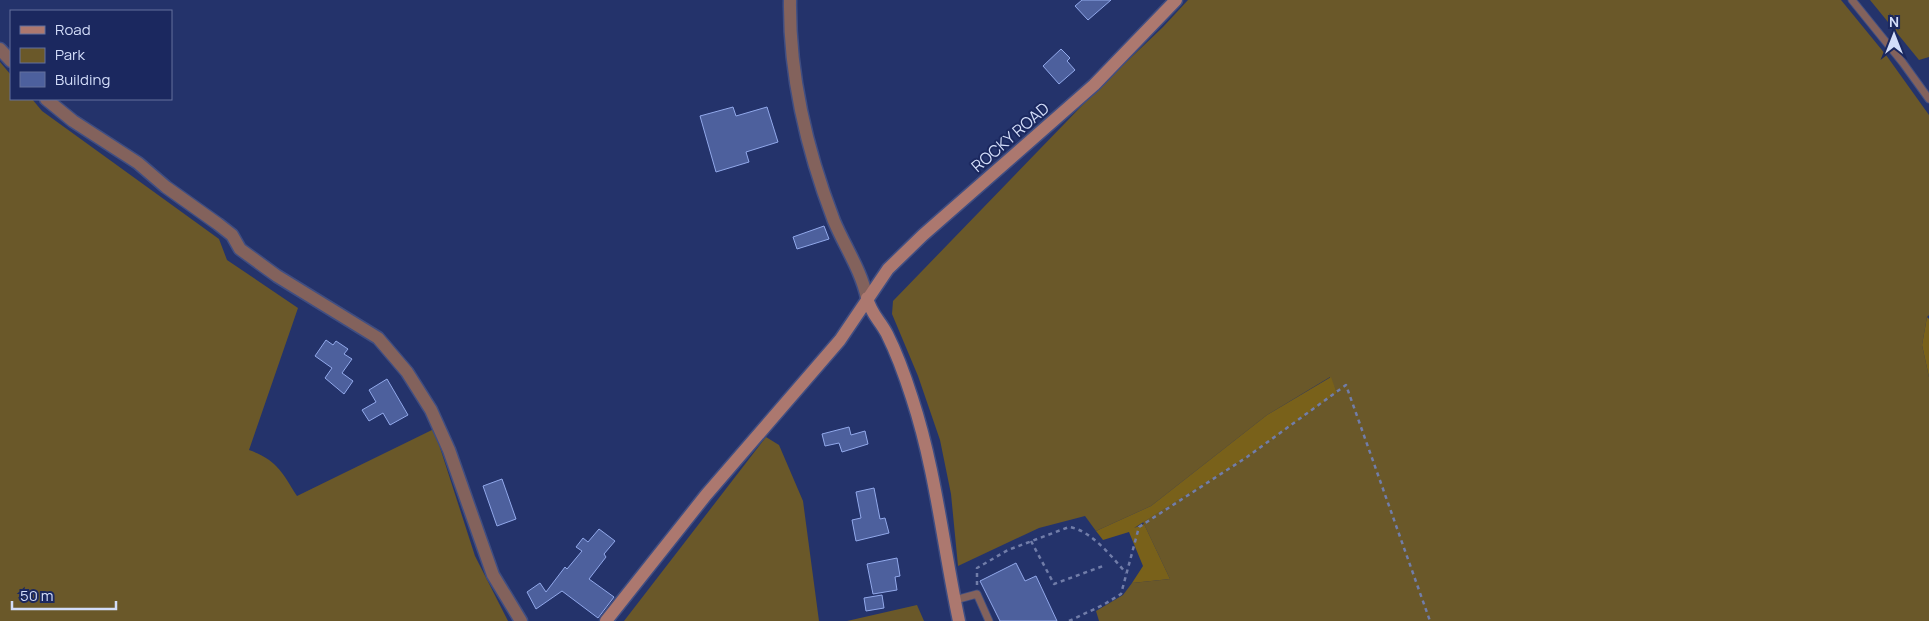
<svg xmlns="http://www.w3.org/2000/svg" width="1929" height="621" font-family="Manrope,sans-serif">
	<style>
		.green { fill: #6a5829 }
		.forest { fill: #79611a }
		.building { fill: #4d609d; stroke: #92a9eb }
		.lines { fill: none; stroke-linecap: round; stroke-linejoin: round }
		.lane-casing { stroke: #404e82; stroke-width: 9 }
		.street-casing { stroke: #404e82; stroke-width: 15 }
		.secondary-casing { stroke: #404e82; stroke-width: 15 }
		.path { stroke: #717da9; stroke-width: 2.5; stroke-dasharray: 4 4; stroke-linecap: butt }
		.lane { stroke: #83625c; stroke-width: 7 }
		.street { stroke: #83625c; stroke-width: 12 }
		.secondary { stroke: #ac786f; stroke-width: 12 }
		.labels { text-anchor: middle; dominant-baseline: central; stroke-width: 4; stroke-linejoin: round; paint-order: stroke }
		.street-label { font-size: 16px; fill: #d3ddf9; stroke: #1b285f }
	</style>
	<rect width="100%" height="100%" fill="#24336b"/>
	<path class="green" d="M 1188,0 L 1841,0 L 1886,55 L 1929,115 L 1929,315 L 1927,317 L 1922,345 L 1929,377 L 1929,621 L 1099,621 L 1096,611 L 1123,595 L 1132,583 L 1170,579 L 1143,522 L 1247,457 L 1337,393 L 1330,377 L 1267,415 L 1151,506 L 1096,531 L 1085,516 L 1039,528 L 958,566 L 951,494 L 940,440 L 918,376 L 892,314 L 893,301 L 1099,88 L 1163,27 Z
		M 1870,0 L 1929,0 L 1929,57 L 1919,60 Z
		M 0,62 L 11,75 L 11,99 L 32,99 L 42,111 L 219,239 L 227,260 L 298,308 L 249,450 C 277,460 282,472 297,496 L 434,429 L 475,556 L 508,621 L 0,621 Z
		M 766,437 L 779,445 L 803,501 L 819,621 L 624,621 Z
		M 917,605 L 924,621 L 847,621 Z"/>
	<path class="forest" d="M 1927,317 L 1929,319 L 1929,377 L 1922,345 Z
		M 1331,377 L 1337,393 L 1247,457 L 1134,528 L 1144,524 L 1170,579 L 1132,583 L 1143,566 L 1129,532 L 1103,540 L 1096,531 L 1151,506 L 1267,415 Z"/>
	<path class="building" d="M 1082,0 L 1111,0 L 1088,20 L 1075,6 Z
		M 1061,49 L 1070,58 L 1067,61 L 1075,70 L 1059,84 L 1043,66 Z
		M 733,107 L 736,116 L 767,107 L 778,142 L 746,152 L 749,162 L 716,172 L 700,116 Z
		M 824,226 L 829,239 L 797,249 L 793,237 Z
		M 326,340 L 333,345 L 336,341 L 348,349 L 344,354 L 352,359 L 342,373 L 353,381 L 344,394 L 325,378 L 332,368 L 315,356 Z
		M 387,379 L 408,415 L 390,425 L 383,413 L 369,421 L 362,410 L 376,402 L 369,390 Z
		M 849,427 L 851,435 L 865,431 L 868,444 L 842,452 L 839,443 L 825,446 L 822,434 Z
		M 502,479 L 516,519 L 497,526 L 483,486 Z
		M 874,488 L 880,519 L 885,518 L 889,533 L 856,541 L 852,520 L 861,518 L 856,492 Z
		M 599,529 L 615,541 L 604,554 L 606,557 L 589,579 L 614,597 L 598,618 L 562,591 L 536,609 L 527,592 L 540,583 L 546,592 L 565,567 L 567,569 L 582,551 L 576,547 L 583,538 L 588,542 Z
		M 897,558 L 900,576 L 895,577 L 897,590 L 873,594 L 867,564 Z
		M 1016,563 L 1025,581 L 1036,576 L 1057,621 L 1000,621 L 980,581 Z
		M 882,595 L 884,608 L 866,611 L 864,598 Z"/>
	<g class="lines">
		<defs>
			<path id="lane" d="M 1852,0 L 1903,63 L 1929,99
				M 955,600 L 977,594 L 989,621"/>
			<path id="street" d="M 790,0 C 789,75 807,151 834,221 C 845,247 861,270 867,298
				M 0,49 L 11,61
				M 46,99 L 73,121 L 138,163 L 166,187 L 218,224 L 232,235 L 240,249 L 277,276 L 378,338 L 407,372 L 431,410 L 449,450 L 493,575 L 521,621"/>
			<path id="secondary" d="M 867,298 C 871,314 879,319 887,334 C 897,354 905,376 912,398 C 936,471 943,546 959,621
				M 606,621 L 706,495 L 840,340 L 888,269 L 923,235 L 1094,85 L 1176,0"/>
		</defs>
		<use href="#lane" class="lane-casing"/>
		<use href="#street" class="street-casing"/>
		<use href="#secondary" class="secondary-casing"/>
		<path class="path" d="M 1031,541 L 1054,584 L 1103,566
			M 977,585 L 977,568 L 1008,550 L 1069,527 C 1091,530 1112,557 1126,573
			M 1069,621 L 1103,605 L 1121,594 L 1139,527 L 1247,457 L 1346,385 L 1430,621"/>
		<use href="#lane" class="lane"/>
		<use href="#street" class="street"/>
		<use href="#secondary" class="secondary"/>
	</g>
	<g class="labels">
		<g class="street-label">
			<text transform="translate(1010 137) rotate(-41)">ROCKY ROAD</text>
		</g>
	</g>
	<rect x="10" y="10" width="162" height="90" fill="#1b285f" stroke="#65709d"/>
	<rect x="20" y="26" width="25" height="8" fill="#ac786f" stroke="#65709d"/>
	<text x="55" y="35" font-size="15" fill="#d3ddf9">Road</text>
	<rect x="20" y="48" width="25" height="15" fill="#6a5829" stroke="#65709d"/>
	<text x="55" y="60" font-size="15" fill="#d3ddf9">Park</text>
	<rect x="20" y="72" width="25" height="15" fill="#4d609d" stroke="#65709d"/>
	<text x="55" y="85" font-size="15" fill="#d3ddf9">Building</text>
	<g transform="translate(1894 35)" stroke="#1b285f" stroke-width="4" paint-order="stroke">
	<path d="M0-4L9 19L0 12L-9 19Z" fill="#d3ddf9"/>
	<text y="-8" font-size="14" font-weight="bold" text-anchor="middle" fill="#d3ddf9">N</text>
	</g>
	<path d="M12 601v8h104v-8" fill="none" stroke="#d3ddf9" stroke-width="2.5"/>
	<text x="20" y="601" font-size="15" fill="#d3ddf9" stroke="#1b285f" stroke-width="4" paint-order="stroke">50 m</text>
</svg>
